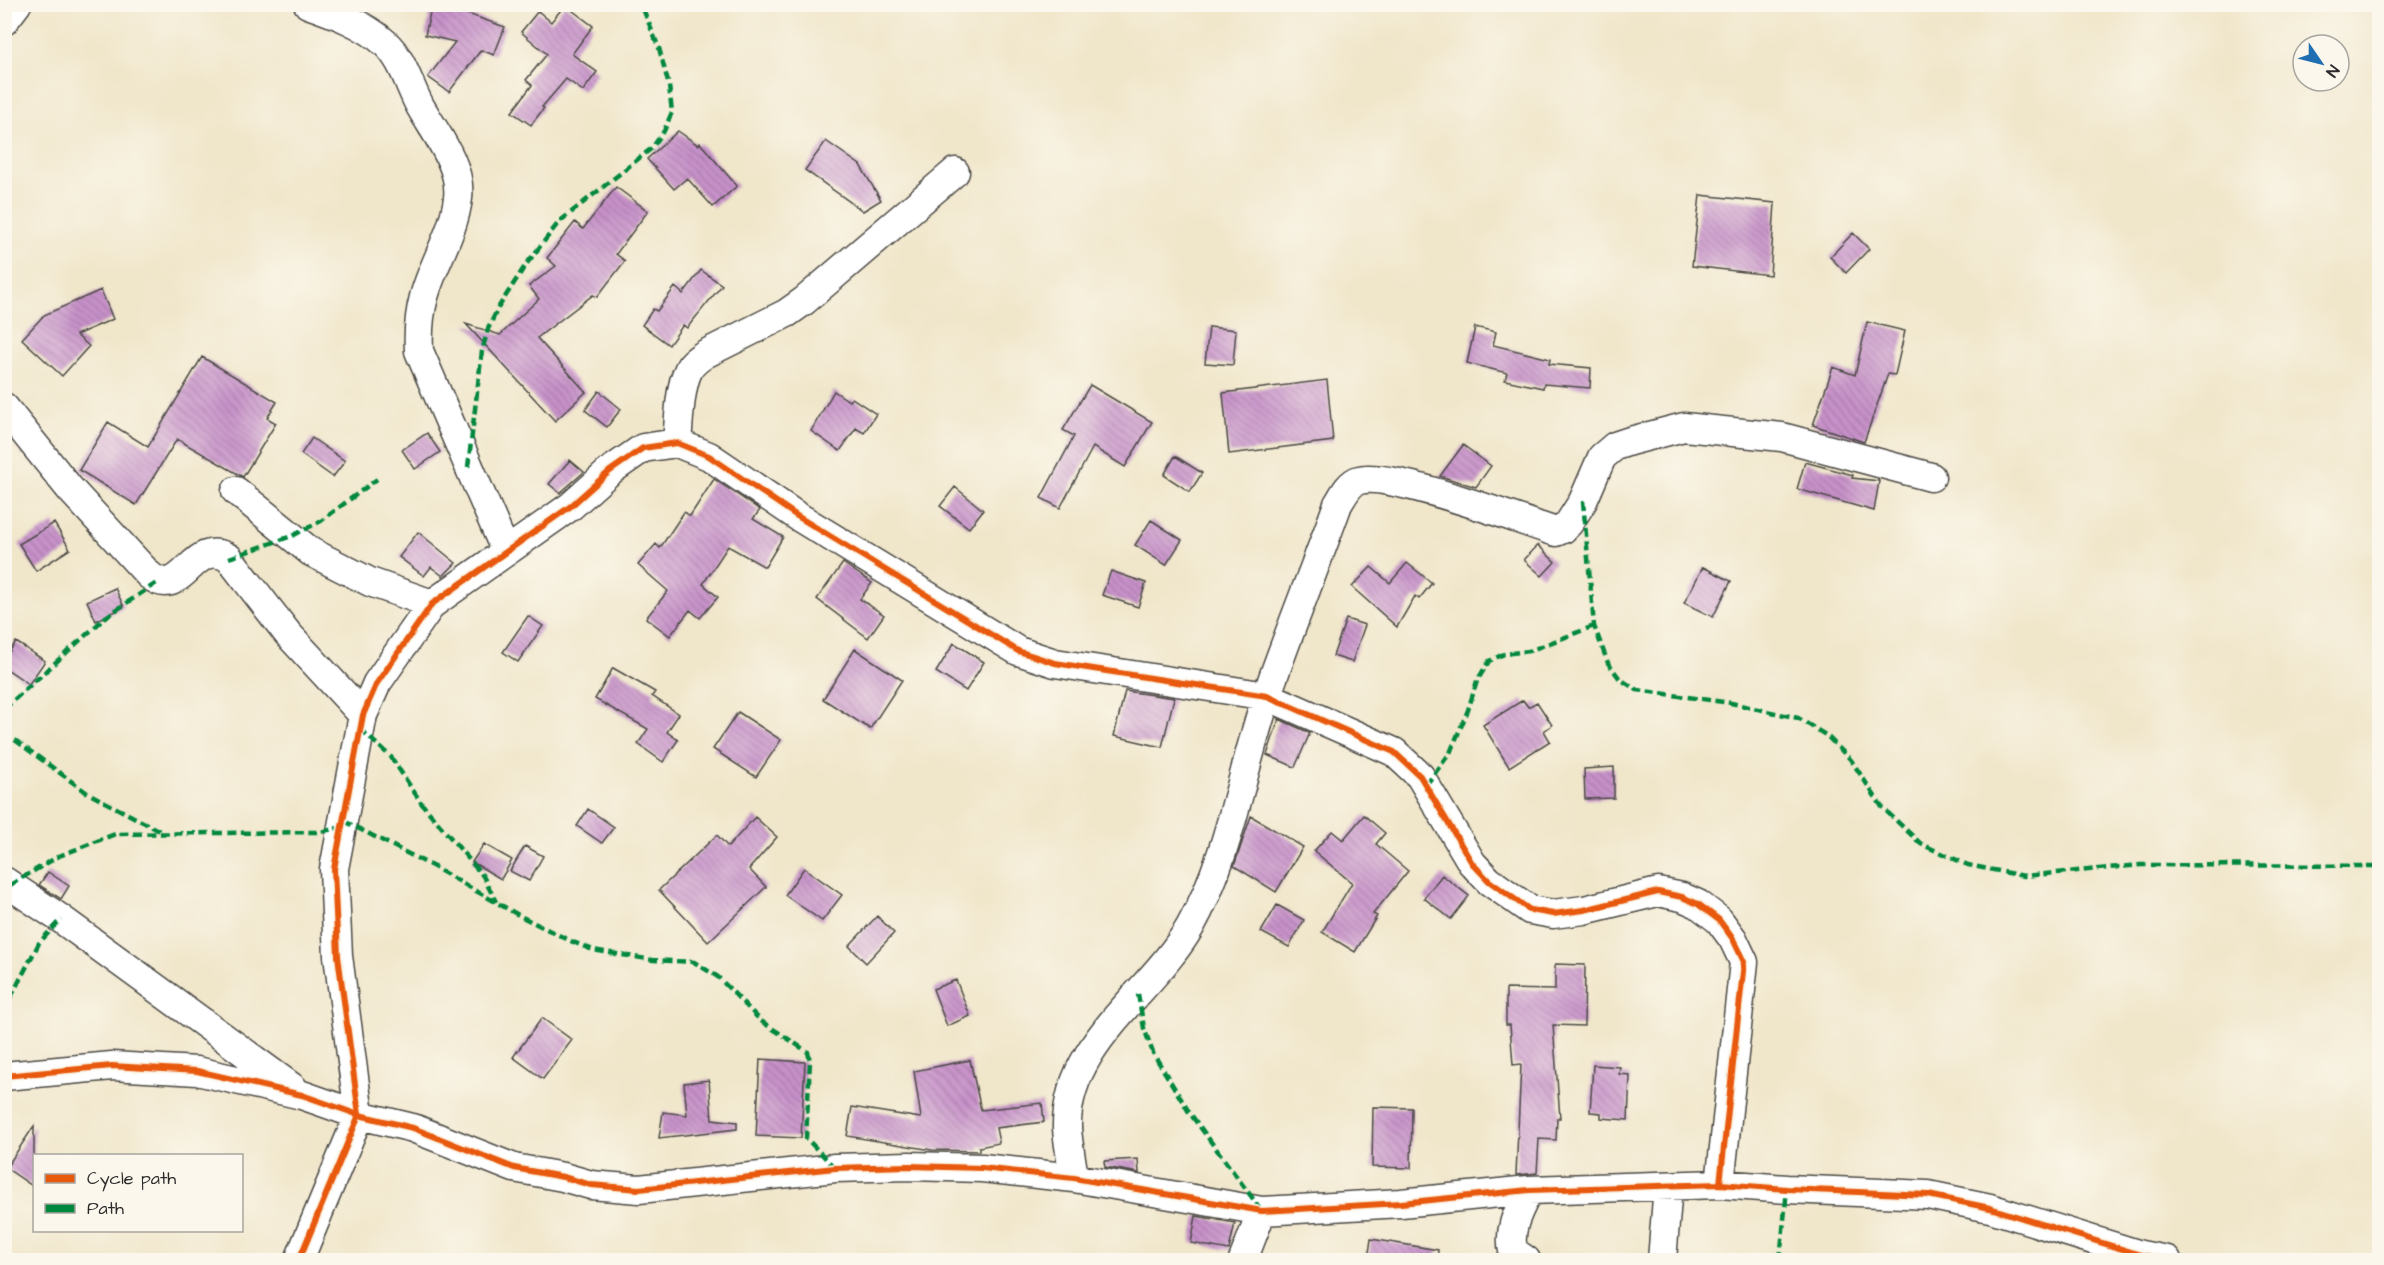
<svg xmlns="http://www.w3.org/2000/svg" width="2384" height="1265" font-family="'Architects Daughter',sans-serif">
	<style>
		.building { fill: url(#building-back-hatch) }
		.lines { fill: none; stroke-linecap: round; stroke-linejoin: round }
		.minor-casing { stroke: #494743; stroke-width: 31 }
		.minor { stroke: #fff; stroke-width: 28 }
		.quiet { stroke: #00873e; stroke-width: 4.5; stroke-dasharray: 9 4.5; stroke-linecap: butt }
		.cycleway-casing { stroke: #fbf7ec; stroke-width: 10 }
		.cycleway { stroke: #e8590c; stroke-width: 6 }
	</style>
	<defs>
		<pattern id="building-back-hatch" width="6" height="6" patternUnits="userSpaceOnUse" patternTransform="scale(1.5)"><rect width="6" height="6" fill="#c892ca"/><path d="M-1 5l2 2M0 0l6 6M5-1l2 2" fill="none" stroke="#a377a4"/></pattern>
	</defs>
	<rect width="100%" height="100%" fill="#fbf7ec"/>
	<filter id="ink" filterUnits="userSpaceOnUse"><feTurbulence type="fractalNoise" baseFrequency=".0167" numOctaves="2"/><feDisplacementMap in="SourceGraphic" scale="12" xChannelSelector="R" yChannelSelector="G"/><feConvolveMatrix kernelMatrix="1 2 1 2 8 2 1 2 1" color-interpolation-filters="sRGB"/></filter>
	<filter id="wash" filterUnits="userSpaceOnUse"><feTurbulence type="fractalNoise" baseFrequency=".008" numOctaves="4" result="noise"/><feDisplacementMap in="SourceGraphic" scale="24" xChannelSelector="R" yChannelSelector="G"/><feGaussianBlur stdDeviation="1.35" result="paint"/><feColorMatrix in="noise" values="0 0 0 0 0 0 0 0 0 0 0 0 0 0 0 0 0 1.4 0 .05"/><feComposite in="paint" operator="in"/></filter>
	<g filter="url(#wash)">
		<rect width="100%" height="100%" fill="#f0e6ca"/>
		<g id="blocks">
			<path class="building" d="M 432,4 L 462,9 L 462,12 L 505,27 L 494,55 L 481,50 L 449,92 L 428,77 L 455,42 L 425,35 Z
				M 565,5 L 593,26 L 572,54 L 597,72 L 583,91 L 566,79 L 542,107 L 544,108 L 531,125 L 512,112 L 532,85 L 526,80 L 547,54 L 521,32 L 538,11 L 551,22 Z
				M 678,131 L 698,145 L 700,143 L 737,186 L 713,207 L 687,178 L 674,189 L 647,159 Z
				M 826,141 L 860,165 L 881,200 L 863,211 L 805,170 Z
				M 616,187 L 648,211 L 616,254 L 625,261 L 597,297 L 593,295 L 537,338 L 586,392 L 555,421 L 466,324 L 500,335 L 539,299 L 529,286 L 556,266 L 547,258 L 575,222 L 583,229 Z
				M 1700,195 L 1775,203 L 1770,275 L 1692,266 Z
				M 1853,233 L 1869,249 L 1846,273 L 1830,257 Z
				M 701,270 L 722,285 L 687,328 L 683,325 L 669,345 L 642,325 L 653,309 L 657,311 L 675,287 L 683,294 Z
				M 101,290 L 113,319 L 76,335 L 89,346 L 62,376 L 22,339 L 44,315 Z
				M 1867,322 L 1905,331 L 1895,375 L 1888,374 L 1864,442 L 1813,425 L 1833,367 L 1855,375 Z
				M 1209,327 L 1236,330 L 1233,365 L 1205,363 Z
				M 1475,327 L 1496,332 L 1493,345 L 1550,359 L 1549,364 L 1591,368 L 1590,388 L 1544,384 L 1543,388 L 1505,380 L 1507,373 L 1467,363 Z
				M 202,357 L 277,402 L 267,418 L 276,423 L 243,477 L 177,439 L 136,505 L 79,470 L 108,422 L 148,447 Z
				M 1327,380 L 1333,441 L 1229,454 L 1223,393 Z
				M 1090,385 L 1152,422 L 1125,467 L 1093,447 L 1060,508 L 1041,498 L 1074,436 L 1063,430 Z
				M 599,391 L 621,409 L 607,427 L 585,410 Z
				M 834,391 L 849,401 L 852,398 L 876,414 L 864,433 L 856,428 L 840,451 L 811,431 Z
				M 427,433 L 440,452 L 415,469 L 402,450 Z
				M 312,438 L 345,461 L 333,477 L 301,454 Z
				M 1463,445 L 1491,466 L 1476,487 L 1440,476 Z
				M 1175,456 L 1202,473 L 1190,492 L 1164,475 Z
				M 570,460 L 584,472 L 560,493 L 549,484 Z
				M 1805,462 L 1853,475 L 1852,478 L 1879,481 L 1874,511 L 1797,489 Z
				M 714,479 L 760,510 L 753,519 L 783,537 L 765,567 L 728,546 L 703,584 L 718,597 L 700,618 L 690,610 L 670,636 L 646,618 L 668,591 L 638,565 L 656,544 L 660,548 L 684,512 L 690,516 Z
				M 955,487 L 983,510 L 969,528 L 940,506 Z
				M 1151,520 L 1182,540 L 1166,565 L 1135,545 Z
				M 54,523 L 70,549 L 36,571 L 19,544 Z
				M 418,532 L 456,563 L 443,576 L 431,567 L 424,576 L 399,557 Z
				M 1538,545 L 1555,562 L 1542,576 L 1524,560 Z
				M 843,563 L 872,583 L 860,599 L 884,615 L 868,638 L 817,599 Z
				M 1407,563 L 1432,583 L 1419,599 L 1415,596 L 1397,627 L 1352,587 L 1371,567 L 1390,583 Z
				M 1703,567 L 1731,581 L 1713,617 L 1684,603 Z
				M 1111,571 L 1146,583 L 1138,607 L 1102,595 Z
				M 115,588 L 124,607 L 96,621 L 87,601 Z
				M 528,616 L 543,626 L 518,662 L 503,652 Z
				M 1346,619 L 1365,625 L 1352,662 L 1333,656 Z
				M 16,642 L 45,661 L 29,684 L 4,667 L 4,659 Z
				M 954,643 L 984,662 L 966,691 L 936,672 Z
				M 855,649 L 902,680 L 870,729 L 823,699 Z
				M 613,668 L 655,692 L 652,696 L 679,714 L 667,732 L 678,740 L 663,762 L 638,744 L 648,729 L 595,699 Z
				M 1125,691 L 1174,698 L 1162,747 L 1114,736 Z
				M 1523,700 L 1528,707 L 1537,702 L 1552,725 L 1544,731 L 1550,741 L 1509,767 L 1483,725 Z
				M 738,712 L 781,740 L 756,777 L 713,749 Z
				M 1279,719 L 1310,733 L 1295,767 L 1267,755 Z
				M 1614,767 L 1614,798 L 1585,799 L 1584,769 Z
				M 588,809 L 614,827 L 602,843 L 577,826 Z
				M 1364,815 L 1385,833 L 1376,844 L 1408,871 L 1373,914 L 1377,916 L 1355,952 L 1322,932 L 1352,883 L 1314,851 L 1332,831 L 1343,840 Z
				M 1251,816 L 1303,847 L 1276,892 L 1234,866 Z
				M 755,817 L 777,837 L 749,869 L 766,887 L 708,942 L 659,890 L 717,835 L 728,847 Z
				M 484,844 L 512,860 L 501,879 L 472,862 Z
				M 525,846 L 543,856 L 529,881 L 510,871 Z
				M 804,868 L 842,895 L 822,921 L 785,895 Z
				M 48,872 L 69,886 L 61,899 L 39,885 Z
				M 1442,875 L 1469,896 L 1451,919 L 1424,898 Z
				M 1277,905 L 1304,920 L 1289,947 L 1261,932 Z
				M 877,916 L 894,933 L 866,963 L 849,946 Z
				M 1555,964 L 1585,965 L 1584,1026 L 1553,1025 L 1560,1118 L 1557,1118 L 1556,1140 L 1539,1139 L 1537,1173 L 1516,1175 L 1521,1064 L 1513,1065 L 1510,1025 L 1506,1025 L 1506,989 L 1555,990 Z
				M 956,980 L 970,1016 L 947,1026 L 933,989 Z
				M 542,1018 L 572,1040 L 543,1079 L 513,1057 Z
				M 760,1059 L 805,1062 L 801,1138 L 756,1136 Z
				M 970,1060 L 981,1110 L 1042,1103 L 1044,1122 L 996,1128 L 999,1143 L 979,1147 L 979,1151 L 932,1150 L 847,1136 L 852,1107 L 921,1118 L 914,1071 Z
				M 1593,1065 L 1620,1067 L 1619,1074 L 1630,1075 L 1628,1120 L 1601,1118 L 1601,1113 L 1590,1112 Z
				M 709,1080 L 712,1119 L 737,1122 L 737,1129 L 659,1138 L 663,1112 L 687,1115 L 684,1083 Z
				M 1373,1107 L 1412,1108 L 1411,1168 L 1372,1167 Z
				M 34,1126 L 34,1187 L 6,1168 Z
				M 1138,1159 L 1139,1173 L 1105,1167 L 1104,1161 Z
				M 1196,1216 L 1235,1223 L 1229,1250 L 1191,1243 Z
				M 1371,1239 L 1438,1250 L 1437,1260 L 1368,1260 Z"/>
		</g>
	</g>
	<g filter="url(#ink)">
		<use href="#blocks" fill-opacity="0" stroke="#494743" stroke-width="1.5"/>
		<g class="lines">
			<defs>
				<path id="minor" d="M 308,4 C 334,13 364,24 385,43 C 403,59 409,86 420,106 C 435,133 462,165 458,198 C 454,233 433,263 424,297 C 419,315 418,332 419,351 L 506,552
					M 4,21 L 17,4
					M 4,407 L 70,489 L 149,575 C 184,603 191,536 229,558 L 288,634 L 363,715
					M 677,443 C 679,423 679,389 688,371 C 691,363 698,359 705,354 L 787,313 L 804,301 L 955,172
					M 236,491 L 311,552 L 370,582 L 432,604
					M 4,881 L 61,919 L 293,1088
					M 4,1076 L 112,1066 L 197,1071 L 302,1095 L 359,1115 L 413,1128 L 514,1168 L 563,1177 L 591,1185 L 639,1189 L 835,1168 L 909,1166 L 982,1168 L 1074,1178 L 1262,1211 L 1401,1203 L 1529,1190 L 1720,1184 L 1787,1189 L 1928,1195 L 1990,1208 L 2141,1255 L 2167,1260
					M 1074,1178 C 1072,1162 1068,1145 1067,1128 C 1065,1044 1152,993 1190,927 C 1230,856 1241,772 1267,695 C 1289,631 1315,568 1338,504 C 1343,496 1349,483 1359,480 C 1390,471 1519,520 1556,532 L 1563,529 L 1569,523 L 1583,501 L 1602,457 L 1615,446 L 1630,441 L 1684,427 L 1782,437 L 1931,477
					M 299,1260 L 359,1115 L 338,956 L 334,869 L 363,715 L 377,683 L 432,604 L 571,506 L 610,471 L 643,448 L 677,443 L 709,456 L 797,516 L 1018,651 L 1055,663 L 1267,696 L 1394,752 L 1420,776 L 1472,863 L 1489,881 L 1530,910 L 1553,914 L 1584,910 L 1658,892 L 1682,897 L 1698,904 L 1719,920 L 1733,939 L 1744,962 L 1720,1184
					M 1243,1260 L 1262,1211
					M 1526,1260 L 1513,1251 C 1508,1228 1519,1210 1529,1190
					M 1662,1260 L 1668,1186"/>
			</defs>
			<use href="#minor" class="minor-casing"/>
			<use href="#minor" class="minor"/>
			<path class="quiet" d="M 323,9 L 324,4
				M 468,467 L 482,351 L 488,329 L 498,308 L 525,266 L 559,222 L 652,148 L 664,131 L 672,112 L 669,86 L 659,48 L 641,4
				M 1583,501 L 1594,626 L 1608,663 L 1620,679 L 1637,690 L 1731,703 L 1798,718 L 1827,736 L 1851,760 L 1882,807 L 1921,844 L 1968,865 L 2024,876 L 2141,865 L 2380,866
				M 229,558 L 292,536 L 321,521 L 377,479
				M 4,709 L 107,616 L 158,582
				M 360,729 L 391,757 L 422,804 L 483,876 L 496,902
				M 4,732 L 86,792 L 160,831
				M 1426,785 L 1450,753 L 1468,710 L 1477,681 L 1489,661 L 1504,654 L 1529,651 L 1594,626
				M 344,821 L 434,867 L 522,917 L 573,942 L 593,950 L 653,960 L 694,962 L 718,977 L 761,1021 L 808,1052 L 810,1061 L 806,1138 L 835,1168
				M 10,885 L 59,856 L 115,834 L 320,832 L 342,827
				M 1138,994 L 1144,1028 L 1153,1053 L 1189,1112 L 1262,1211
				M 4,1010 L 39,943 L 61,919
				M 1780,1260 L 1787,1189"/>
			<defs>
				<path id="cycleway" d="M 4,1076 L 112,1066 L 197,1071 L 302,1095 L 359,1115 L 413,1128 L 514,1168 L 563,1177 L 591,1185 L 639,1189 L 835,1168 L 909,1166 L 982,1168 L 1074,1178 L 1262,1211 L 1401,1203 L 1529,1190 L 1720,1184 L 1787,1189 L 1928,1195 L 1990,1208 L 2141,1255 L 2167,1260
					M 299,1260 L 359,1115 L 338,956 L 334,869 L 363,715 L 377,683 L 432,604 L 571,506 L 610,471 L 643,448 L 677,443 L 709,456 L 797,516 L 1018,651 L 1055,663 L 1267,696 L 1394,752 L 1420,776 L 1472,863 L 1489,881 L 1530,910 L 1553,914 L 1584,910 L 1658,892 L 1682,897 L 1698,904 L 1719,920 L 1733,939 L 1744,962 L 1720,1184"/>
			</defs>
			<use href="#cycleway" class="cycleway-casing"/>
			<use href="#cycleway" class="cycleway"/>
		</g>
	</g>
	<rect width="2384" height="1265" fill="none" stroke="#fbf7ec" stroke-width="24"/>
	<rect x="33" y="1154" width="210" height="78" fill="#fbf7ec" stroke="#a8a59f" stroke-width="1.5"/>
	<rect x="45" y="1174" width="30" height="9" fill="#e8590c" stroke="#a8a59f" stroke-width="1.5"/>
	<text x="87" y="1184" font-size="18" fill="#2b2b2b">Cycle path</text>
	<rect x="45" y="1204" width="30" height="9" fill="#00873e" stroke="#a8a59f" stroke-width="1.5"/>
	<text x="87" y="1214" font-size="18" fill="#2b2b2b">Path</text>
	<g transform="translate(2321 63) rotate(125)"><circle r="28" fill="#fbf7ec" stroke="#a8a59f" stroke-width="1.5"/>
	<path d="M0-4.5L10 22L0 15L-10 22Z" fill="#1f6fb2"/>
	<text y="-9" font-size="16" font-weight="bold" text-anchor="middle" fill="#2b2b2b">N</text>
	</g>
</svg>
